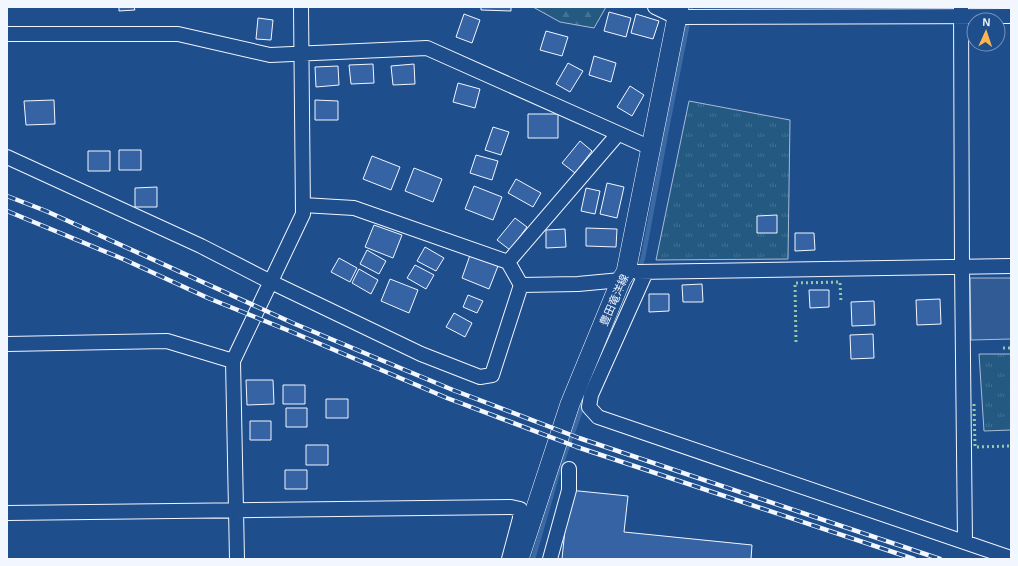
<svg xmlns="http://www.w3.org/2000/svg" width="1018" height="566" font-family="Helvetica,'Noto Sans JP',sans-serif">
	<style>
		.grass { fill: url(#grass-tufts); stroke: #a8bbd7 }
		.forest { fill: url(#forest-firs); stroke: #a8bbd7 }
		.parking { fill: #305b95; stroke: #a8bbd7 }
		.lines { fill: none; stroke-linecap: round; stroke-linejoin: round }
		.stream { stroke: #3b69a3; stroke-width: 4.5 }
		.building { fill: #3563a3; stroke: #f2f6ff }
		.street-casing { stroke: #f2f6ff; stroke-width: 16 }
		.secondary-casing { stroke: #f2f6ff; stroke-width: 20 }
		.street { stroke: #1f4e8c; stroke-width: 14 }
		.secondary { stroke: #1f4e8c; stroke-width: 19 }
		.rail-casing { stroke: #f2f6ff; stroke-width: 4.5 }
		.rail { stroke: #1f4e8c; stroke-width: 3; stroke-dasharray: 9; stroke-linecap: butt }
		.hedge { stroke: #97c8a6; stroke-width: 3; stroke-dasharray: 2 3; stroke-linecap: butt }
		.labels { text-anchor: middle; dominant-baseline: central; stroke-width: 3; stroke-linejoin: round; paint-order: stroke }
		.street-label { font-size: 11px; fill: #f2f6ff; stroke: #1f4e8c }
	</style>
	<defs>
		<pattern id="grass-tufts" width="24" height="20" patternUnits="userSpaceOnUse"><rect width="24" height="20" fill="#245a82"/><path d="M3 7l-1-3M5 7V3M7 7l1-3M15 17l-1-3M17 17v-4M19 17l1-3" fill="none" stroke="#447295"/></pattern>
		<pattern id="forest-firs" width="22" height="20" patternUnits="userSpaceOnUse"><rect width="22" height="20" fill="#245a82"/><path d="M5 1l3.5 6h-7zM16 11l3.5 6h-7z" fill="#447295"/></pattern>
	</defs>
	<rect width="100%" height="100%" fill="#1f4e8c"/>
	<path class="grass" d="M 689,101 L 790,120 L 788,259 L 656,260 Z
		M 979,354 L 1011,354 L 1011,430 L 984,431 Z"/>
	<path class="forest" d="M 533,7 L 606,7 L 594,28 L 560,22 Z"/>
	<path class="parking" d="M 970,278 L 1011,278 L 1011,339 L 971,340 Z"/>
	<g class="lines">
		<path class="stream" d="M 639,270 L 643,258 L 668,123 L 691,7
			M 533,559 L 557,476 L 584,402"/>
	</g>
	<path class="building" d="M 119,7 L 134,7 L 135,10 L 119,11 Z
		M 481,7 L 511,7 L 511,11 L 481,10 Z
		M 609,12 L 631,18 L 626,37 L 604,31 Z
		M 464,14 L 480,20 L 472,43 L 456,37 Z
		M 636,14 L 659,21 L 653,39 L 631,33 Z
		M 258,18 L 273,20 L 271,40 L 256,39 Z
		M 546,31 L 568,37 L 562,56 L 540,50 Z
		M 594,56 L 616,63 L 611,82 L 589,75 Z
		M 568,63 L 583,71 L 570,92 L 556,84 Z
		M 373,64 L 374,83 L 351,84 L 349,65 Z
		M 414,64 L 415,84 L 393,85 L 391,66 Z
		M 338,66 L 339,85 L 316,87 L 315,67 Z
		M 458,83 L 480,89 L 475,108 L 453,102 Z
		M 630,86 L 644,95 L 632,116 L 617,107 Z
		M 54,100 L 55,124 L 26,125 L 24,101 Z
		M 315,100 L 338,101 L 338,120 L 315,120 Z
		M 528,114 L 558,114 L 558,138 L 528,138 Z
		M 493,127 L 509,132 L 501,155 L 485,150 Z
		M 580,141 L 592,151 L 575,173 L 562,163 Z
		M 119,150 L 141,150 L 141,170 L 119,170 Z
		M 88,151 L 110,151 L 110,171 L 88,171 Z
		M 476,155 L 498,161 L 492,180 L 470,173 Z
		M 372,156 L 400,167 L 391,190 L 363,179 Z
		M 414,168 L 442,179 L 433,202 L 405,191 Z
		M 516,179 L 541,193 L 533,207 L 508,193 Z
		M 607,183 L 624,187 L 617,218 L 600,214 Z
		M 474,186 L 502,197 L 493,220 L 465,209 Z
		M 157,187 L 157,207 L 135,207 L 135,188 Z
		M 586,188 L 600,191 L 595,214 L 581,211 Z
		M 777,215 L 777,233 L 757,233 L 757,216 Z
		M 515,218 L 527,227 L 510,250 L 497,240 Z
		M 374,225 L 402,235 L 393,258 L 365,247 Z
		M 586,228 L 617,229 L 616,247 L 586,246 Z
		M 565,229 L 566,247 L 546,248 L 546,230 Z
		M 795,233 L 814,233 L 815,250 L 795,251 Z
		M 425,247 L 444,258 L 436,271 L 417,261 Z
		M 367,250 L 386,261 L 379,274 L 360,264 Z
		M 470,255 L 498,266 L 489,289 L 462,278 Z
		M 339,258 L 357,268 L 350,282 L 331,272 Z
		M 415,265 L 434,275 L 426,289 L 407,278 Z
		M 359,269 L 378,280 L 371,294 L 352,283 Z
		M 390,279 L 418,290 L 409,313 L 381,301 Z
		M 702,284 L 703,302 L 683,302 L 682,285 Z
		M 809,290 L 829,290 L 829,307 L 810,308 Z
		M 649,294 L 669,294 L 669,311 L 649,312 Z
		M 468,295 L 483,301 L 477,313 L 463,307 Z
		M 940,299 L 941,324 L 917,325 L 916,300 Z
		M 874,301 L 875,325 L 852,326 L 851,302 Z
		M 454,313 L 472,323 L 465,337 L 446,327 Z
		M 873,334 L 874,358 L 851,359 L 850,335 Z
		M 246,380 L 273,380 L 274,404 L 247,405 Z
		M 283,385 L 305,385 L 305,404 L 283,404 Z
		M 326,399 L 348,399 L 348,418 L 326,418 Z
		M 286,408 L 307,408 L 307,427 L 286,427 Z
		M 250,421 L 271,421 L 271,440 L 250,440 Z
		M 306,445 L 328,445 L 328,465 L 306,465 Z
		M 285,470 L 307,470 L 307,489 L 285,489 Z
		M 569,490 L 628,496 L 624,532 L 752,545 L 751,559 L 562,559 Z"/>
	<g class="lines">
		<defs>
			<path id="street" d="M 655,7 L 676,17 L 1011,16
				M 961,7 L 962,267 L 965,542
				M 7,34 L 178,34 L 270,55 L 427,48 L 651,148
				M 7,157 L 201,246 L 271,282 L 421,354 L 480,377 L 492,375 L 521,285 L 578,284 L 621,280
				M 303,205 L 354,208 L 508,262 L 521,285
				M 508,262 L 618,134
				M 637,272 L 1011,266
				M 646,272 L 591,395 L 589,407 L 598,417 L 1011,558
				M 7,344 L 167,341 L 233,361
				M 7,513 L 511,507 L 520,509 L 520,518 L 509,559
				M 237,559 L 233,361 L 303,214 L 301,7
				M 550,559 L 569,490 L 569,469"/>
			<path id="secondary" d="M 519,559 L 570,404 L 621,280 L 626,272 L 679,7"/>
		</defs>
		<use href="#street" class="street-casing"/>
		<use href="#secondary" class="secondary-casing"/>
		<use href="#street" class="street"/>
		<use href="#secondary" class="secondary"/>
		<defs>
			<path id="rail" d="M 7,196 L 46,211 L 295,324 L 453,390 L 579,438 L 940,559
				M 7,211 L 123,259 L 208,298 L 292,332 L 447,398 L 577,447 L 914,559"/>
		</defs>
		<use href="#rail" class="rail-casing"/>
		<use href="#rail" class="rail"/>
		<path class="hedge" d="M 796,342 L 795,283 L 840,282 L 841,303
			M 1003,348 L 1011,348
			M 974,404 L 975,447 L 1011,446"/>
	</g>
	<g class="labels">
		<g class="street-label">
			<text transform="translate(614 300) rotate(-66)">豊田竜洋線</text>
		</g>
	</g>
	<rect width="1018" height="566" fill="none" stroke="#f2f6ff" stroke-width="16"/>
	<g transform="translate(986 32) rotate(3)"><circle r="19" fill="#1f4e8c" stroke="#7391ba"/>
	<path d="M0-3L7 15L0 10L-7 15Z" fill="#ffb74d"/>
	<text y="-6" font-size="11" font-weight="bold" text-anchor="middle" fill="#f2f6ff">N</text>
	</g>
</svg>
